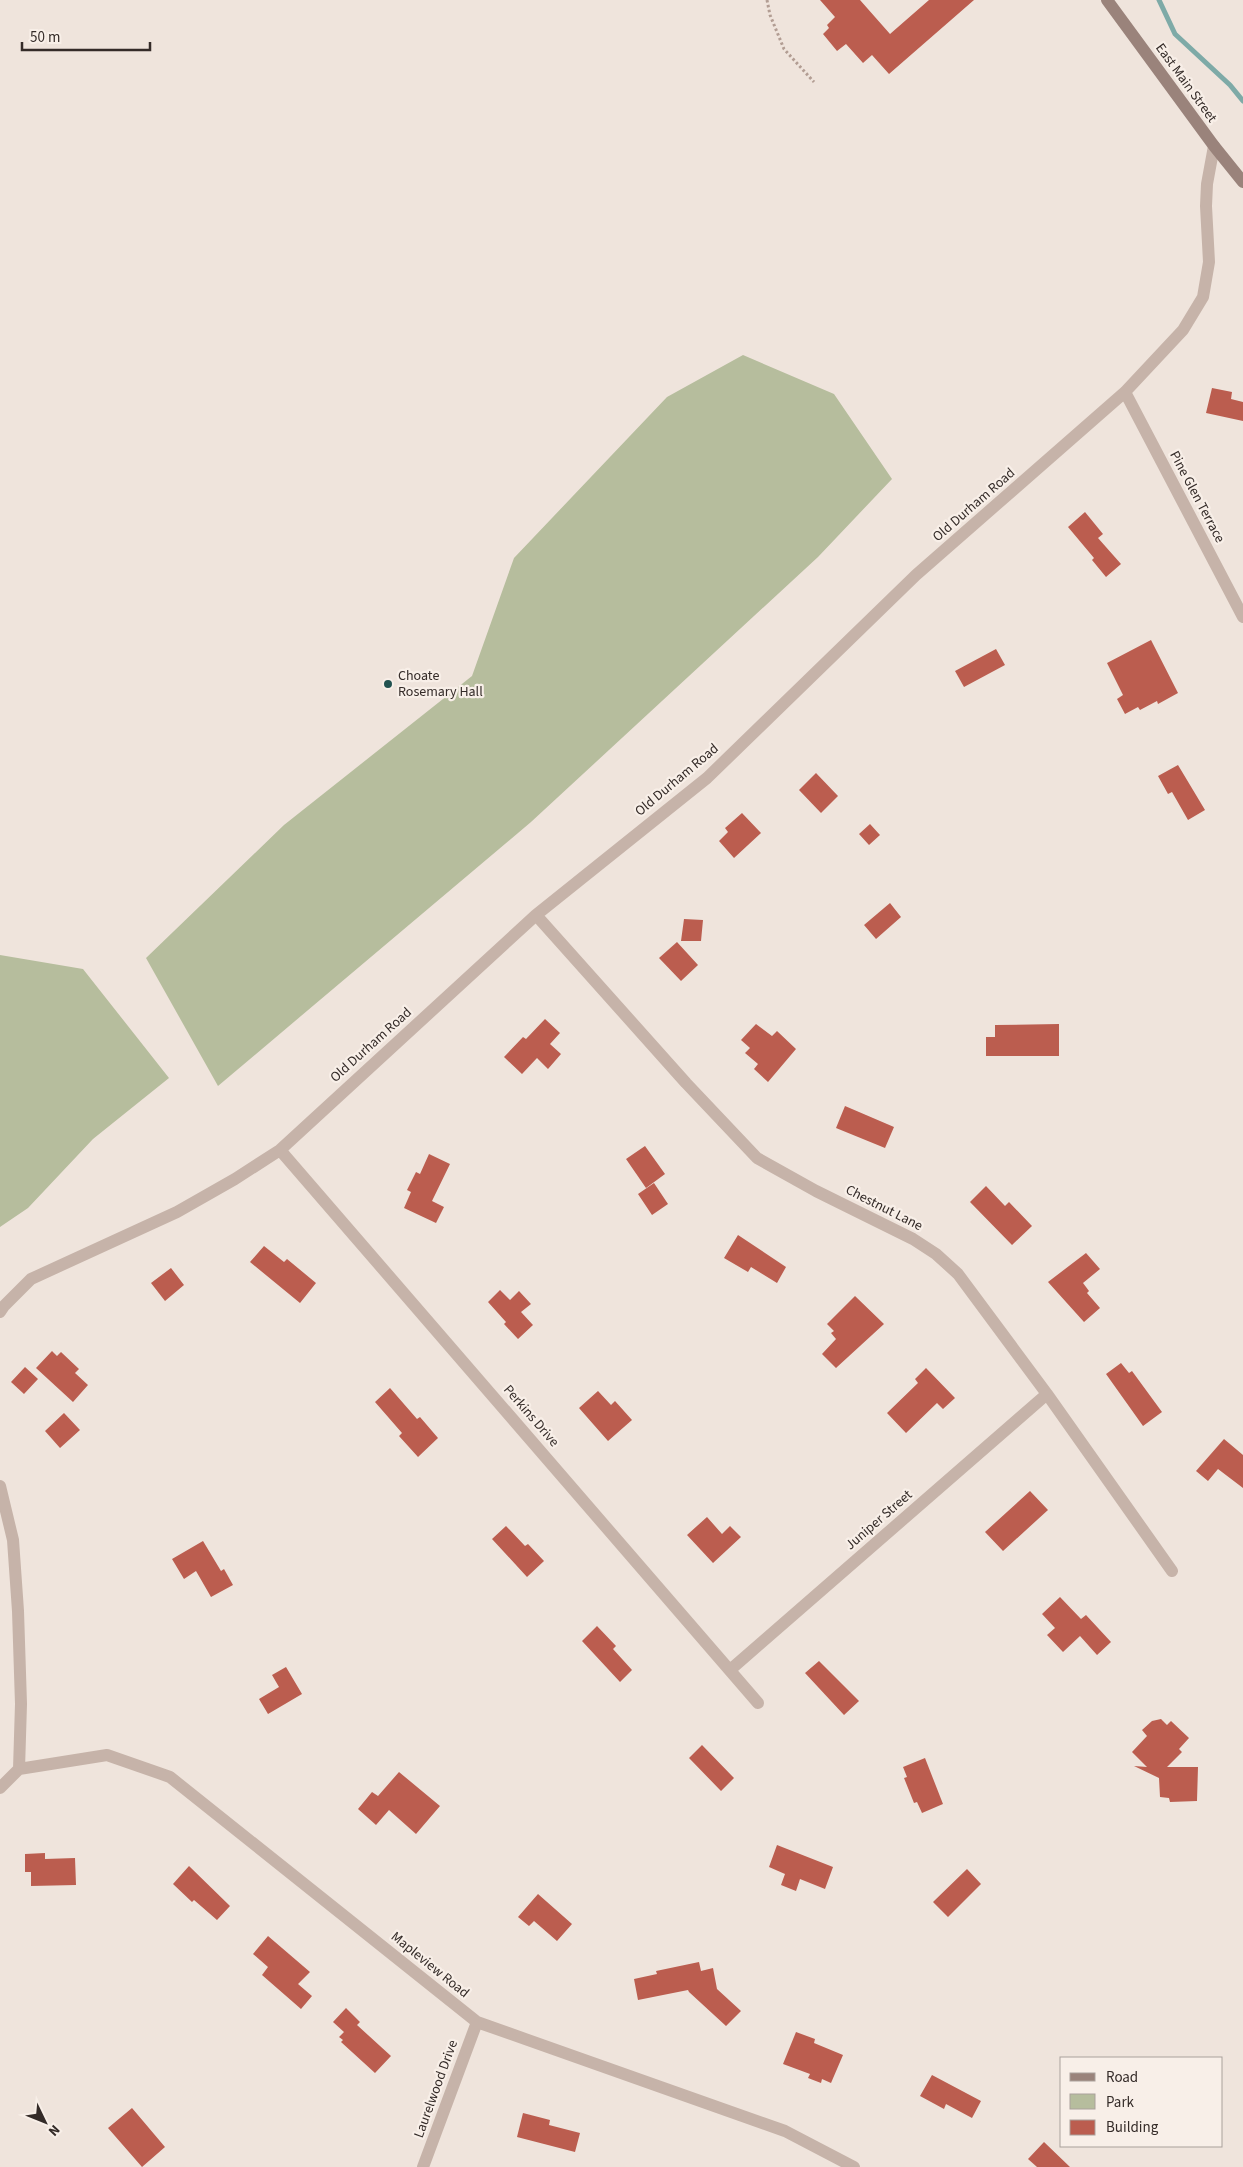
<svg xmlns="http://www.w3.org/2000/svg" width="1243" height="2167" font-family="'Source Sans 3',sans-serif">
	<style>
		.green { fill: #b6bd9d }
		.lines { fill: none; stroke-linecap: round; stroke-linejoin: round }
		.stream { stroke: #7eaaa7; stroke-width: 5 }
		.building { fill: #bb5d4f }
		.path { stroke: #b29d93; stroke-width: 3; stroke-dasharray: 2.5 2.5; stroke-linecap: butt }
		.minor { stroke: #c6b3a9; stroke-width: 12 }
		.secondary { stroke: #9a837b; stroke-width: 12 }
		.poi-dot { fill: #225250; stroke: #f8efe8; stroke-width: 2 }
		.labels { text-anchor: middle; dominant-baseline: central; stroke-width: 4.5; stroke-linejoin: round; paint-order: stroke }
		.street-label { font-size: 14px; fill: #342b28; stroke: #f8efe8 }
		.poi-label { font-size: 14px; fill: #342b28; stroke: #f8efe8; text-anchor: start }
	</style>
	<rect width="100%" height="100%" fill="#efe4dc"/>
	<path class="green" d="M 743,355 L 834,394 L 892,479 L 818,557 L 531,822 L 218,1086 L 146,958 L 284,825 L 472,676 L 514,558 L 667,397 Z
		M 0,955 L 83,969 L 169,1078 L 93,1139 L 28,1208 L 0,1227 Z"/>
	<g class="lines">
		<path class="stream" d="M 1159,0 L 1175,34 L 1230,85 L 1243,101"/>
	</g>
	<path class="building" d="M 820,0 L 860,0 L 890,34 L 929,0 L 974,0 L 889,74 L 872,55 L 863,63 L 846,44 L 837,51 L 823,34 L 829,28 L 827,25 L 835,17 Z
		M 1212,388 L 1232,392 L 1231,399 L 1243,402 L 1243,421 L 1206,413 Z
		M 1085,512 L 1103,534 L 1098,538 L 1121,564 L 1106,577 L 1092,560 L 1094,558 L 1068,527 Z
		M 1151,640 L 1178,693 L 1158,704 L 1157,701 L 1140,710 L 1138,707 L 1125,714 L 1117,699 L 1123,695 L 1107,663 Z
		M 996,649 L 1005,665 L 964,687 L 955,671 Z
		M 1178,765 L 1205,810 L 1188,820 L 1172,792 L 1168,794 L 1158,776 Z
		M 816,773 L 838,796 L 821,813 L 799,790 Z
		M 742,813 L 761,833 L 734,858 L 719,841 L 728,832 L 725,828 Z
		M 870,824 L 880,835 L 869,845 L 859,834 Z
		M 890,903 L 901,917 L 876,939 L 864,925 Z
		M 684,919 L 703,920 L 701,941 L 681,941 Z
		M 677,942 L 698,965 L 681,981 L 659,958 Z
		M 545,1019 L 560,1033 L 550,1044 L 561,1054 L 548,1069 L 537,1058 L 522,1074 L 504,1057 L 523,1037 L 526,1039 Z
		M 756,1024 L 772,1036 L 777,1031 L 796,1049 L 768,1082 L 754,1069 L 758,1064 L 745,1053 L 750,1048 L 741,1040 Z
		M 1059,1024 L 1059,1056 L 986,1056 L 986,1037 L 995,1037 L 995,1025 Z
		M 845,1106 L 894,1127 L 885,1148 L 836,1128 Z
		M 645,1146 L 665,1174 L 646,1188 L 626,1159 Z
		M 429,1154 L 450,1164 L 432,1201 L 444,1207 L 436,1223 L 404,1208 L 411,1192 L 407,1190 L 416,1172 L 420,1174 Z
		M 654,1183 L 668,1204 L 652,1215 L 638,1194 Z
		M 986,1186 L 1005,1206 L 1009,1202 L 1032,1226 L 1012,1245 L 970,1202 Z
		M 738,1235 L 786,1267 L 777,1283 L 751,1267 L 748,1272 L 724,1258 Z
		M 264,1246 L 284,1262 L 287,1259 L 316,1283 L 300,1303 L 250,1262 Z
		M 1086,1253 L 1100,1269 L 1083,1283 L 1089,1291 L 1087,1293 L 1100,1308 L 1084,1322 L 1048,1282 Z
		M 171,1268 L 184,1285 L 165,1301 L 151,1283 Z
		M 500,1290 L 510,1300 L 519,1291 L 531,1304 L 521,1312 L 533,1325 L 518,1339 L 504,1324 L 506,1322 L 488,1302 Z
		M 855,1296 L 884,1324 L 836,1368 L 822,1354 L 836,1339 L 831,1333 L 834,1331 L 827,1324 Z
		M 52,1351 L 57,1356 L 61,1352 L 79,1369 L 75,1373 L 88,1385 L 73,1402 L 36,1368 Z
		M 1121,1363 L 1129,1373 L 1132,1371 L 1162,1412 L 1143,1426 L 1106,1374 Z
		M 25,1367 L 38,1379 L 24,1394 L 11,1382 Z
		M 926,1368 L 955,1398 L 943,1409 L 937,1403 L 906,1433 L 887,1413 L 918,1383 L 915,1379 Z
		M 390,1388 L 417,1419 L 420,1417 L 438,1438 L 418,1457 L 399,1436 L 402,1433 L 375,1402 Z
		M 598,1391 L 611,1405 L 615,1401 L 632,1420 L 608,1441 L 579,1408 Z
		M 64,1413 L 80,1430 L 60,1448 L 45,1431 Z
		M 1224,1439 L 1243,1455 L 1243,1488 L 1218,1469 L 1208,1481 L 1196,1471 Z
		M 1030,1491 L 1048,1510 L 1003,1551 L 985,1532 Z
		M 707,1517 L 722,1534 L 730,1526 L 741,1537 L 713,1563 L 687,1535 Z
		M 506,1526 L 525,1546 L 528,1544 L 544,1561 L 527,1577 L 492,1539 Z
		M 203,1541 L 221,1571 L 224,1569 L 233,1585 L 211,1597 L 196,1571 L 184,1579 L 172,1559 Z
		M 1060,1597 L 1081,1619 L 1086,1615 L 1111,1642 L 1097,1655 L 1080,1636 L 1063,1652 L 1047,1635 L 1055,1628 L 1042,1614 Z
		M 597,1626 L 616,1646 L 613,1649 L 632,1670 L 620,1682 L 582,1641 Z
		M 819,1661 L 859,1701 L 844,1715 L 805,1673 Z
		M 286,1667 L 302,1694 L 268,1714 L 259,1699 L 279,1687 L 272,1675 Z
		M 1161,1719 L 1167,1725 L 1171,1721 L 1189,1738 L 1179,1749 L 1182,1752 L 1167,1767 L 1198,1767 L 1197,1801 L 1170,1802 L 1169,1798 L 1160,1797 L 1159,1778 L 1134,1766 L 1147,1767 L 1132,1752 L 1147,1736 L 1142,1730 L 1152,1721 Z
		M 702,1745 L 734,1778 L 721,1791 L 689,1758 Z
		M 925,1758 L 943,1804 L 922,1813 L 917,1802 L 914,1803 L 904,1778 L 907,1777 L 903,1767 Z
		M 399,1772 L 440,1806 L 416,1834 L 389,1810 L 376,1825 L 358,1809 L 372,1792 L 378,1796 Z
		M 777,1845 L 833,1867 L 825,1889 L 800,1879 L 796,1891 L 781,1885 L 785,1874 L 769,1867 Z
		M 45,1853 L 45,1859 L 75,1858 L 76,1885 L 31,1886 L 31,1872 L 25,1872 L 25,1854 Z
		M 189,1866 L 230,1906 L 217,1920 L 194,1900 L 192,1902 L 173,1884 Z
		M 967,1869 L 981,1884 L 948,1917 L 933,1902 Z
		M 538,1894 L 572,1924 L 557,1941 L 534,1921 L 529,1926 L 518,1917 Z
		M 268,1936 L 310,1972 L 298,1984 L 312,1996 L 301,2009 L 262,1975 L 268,1967 L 253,1954 Z
		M 699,1962 L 701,1971 L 713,1968 L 717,1989 L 741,2011 L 726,2026 L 689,1992 L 688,1990 L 638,2000 L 634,1979 L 657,1974 L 656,1971 Z
		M 346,2008 L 360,2022 L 357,2025 L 391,2056 L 375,2073 L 341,2042 L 343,2040 L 339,2037 L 344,2032 L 333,2022 Z
		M 796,2032 L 815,2039 L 814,2043 L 843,2055 L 831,2083 L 822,2079 L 821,2083 L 808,2078 L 810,2074 L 783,2064 Z
		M 932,2075 L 981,2101 L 972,2118 L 946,2104 L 944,2109 L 920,2096 Z
		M 132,2108 L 165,2147 L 142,2167 L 108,2128 Z
		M 523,2113 L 550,2120 L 549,2125 L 580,2133 L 575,2152 L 517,2137 Z
		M 1044,2142 L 1070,2167 L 1037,2167 L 1028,2159 Z"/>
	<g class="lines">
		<path class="path" d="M 767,0 L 770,15 L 784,49 L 814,82"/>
		<path class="minor" d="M 1125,392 L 1243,617
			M 536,915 L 686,1083 L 757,1158 L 816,1191 L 913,1239 L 936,1254 L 958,1274 L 1047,1394 L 1172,1571
			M 280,1150 L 758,1703
			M 0,1312 L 4,1306 L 31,1279 L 177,1212 L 235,1179 L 280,1150 L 536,915 L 707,778 L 916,575 L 1125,392 L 1183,330 L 1203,297 L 1209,262 L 1206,206 L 1207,184 L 1214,146
			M 0,1486 L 13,1540 L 18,1611 L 21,1704 L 19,1769 L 0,1788
			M 730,1670 L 1047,1394
			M 19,1769 L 107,1755 L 170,1777 L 477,2022 L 785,2131 L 854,2167
			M 423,2167 L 477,2022"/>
		<path class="secondary" d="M 1107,0 L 1214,146 L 1243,182"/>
	</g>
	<circle class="poi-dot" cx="388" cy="684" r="5"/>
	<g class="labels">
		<g class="street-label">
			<text transform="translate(1186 83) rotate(54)">East Main Street</text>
			<text transform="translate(1197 497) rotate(62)">Pine Glen Terrace</text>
			<text transform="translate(974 505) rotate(-41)">Old Durham Road</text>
			<text transform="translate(677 780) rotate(-40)">Old Durham Road</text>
			<text transform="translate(371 1045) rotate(-42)">Old Durham Road</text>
			<text transform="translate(884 1208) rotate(27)">Chestnut Lane</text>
			<text transform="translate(531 1416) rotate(49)">Perkins Drive</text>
			<text transform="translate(879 1520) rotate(-41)">Juniper Street</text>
			<text transform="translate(430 1965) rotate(39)">Mapleview Road</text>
			<text transform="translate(436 2089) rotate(-70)">Laurelwood Drive</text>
		</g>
		<g class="poi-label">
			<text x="398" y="676">Choate<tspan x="398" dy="16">Rosemary Hall</tspan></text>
		</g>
	</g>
	<rect x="1060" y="2057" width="162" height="90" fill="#f8efe8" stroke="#aaa19b"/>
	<rect x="1070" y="2073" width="25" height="8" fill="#9a837b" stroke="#aaa19b"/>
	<text x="1106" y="2082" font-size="15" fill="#342b28">Road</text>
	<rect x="1070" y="2094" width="25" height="15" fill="#b6bd9d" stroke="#aaa19b"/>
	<text x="1106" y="2107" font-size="15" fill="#342b28">Park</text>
	<rect x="1070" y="2120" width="25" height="15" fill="#bb5d4f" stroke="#aaa19b"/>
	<text x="1106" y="2132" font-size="15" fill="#342b28">Building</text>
	<g transform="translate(45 2122) rotate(133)" stroke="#f8efe8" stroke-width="4" paint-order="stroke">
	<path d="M0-4L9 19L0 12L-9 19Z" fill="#342b28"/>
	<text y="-8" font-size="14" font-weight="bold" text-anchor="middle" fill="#342b28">N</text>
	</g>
	<path d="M22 42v8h128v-8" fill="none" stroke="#342b28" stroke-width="2.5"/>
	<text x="30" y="42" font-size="15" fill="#342b28" stroke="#f8efe8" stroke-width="4" paint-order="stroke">50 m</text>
</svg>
